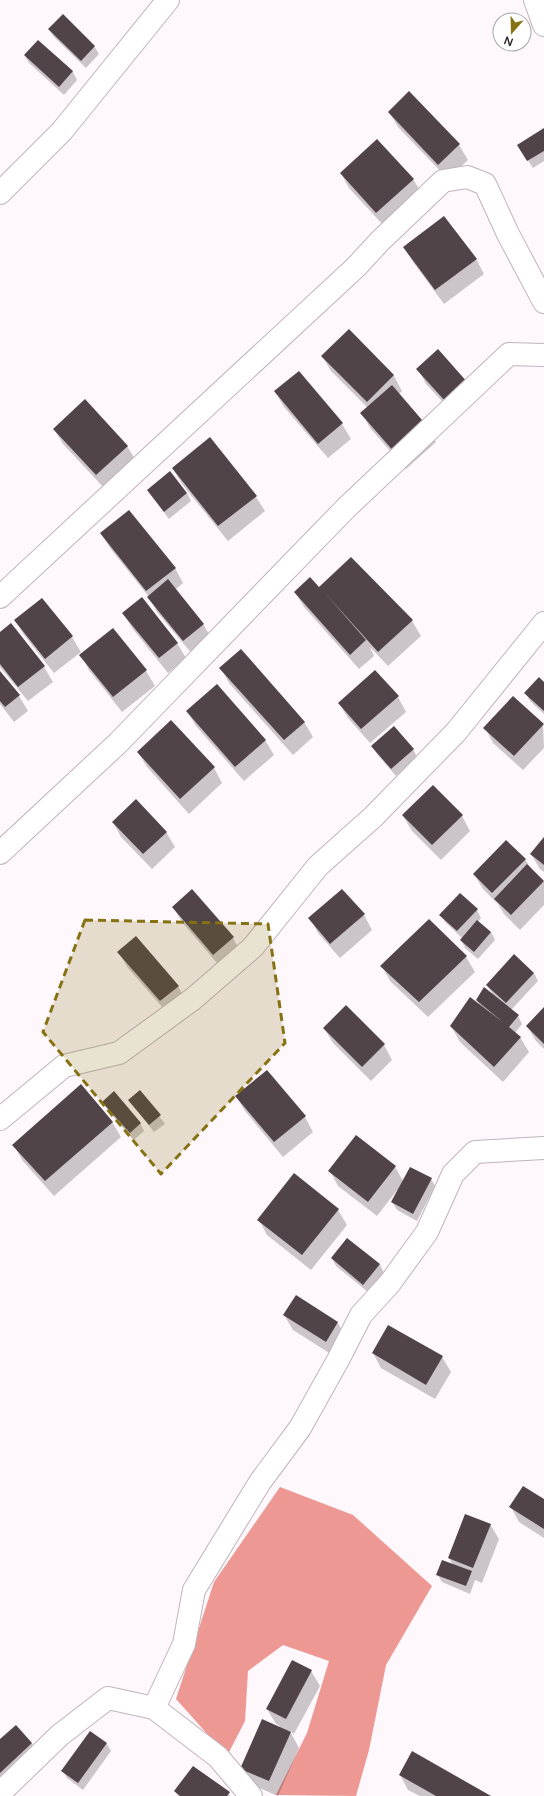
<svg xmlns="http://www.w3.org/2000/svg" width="544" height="1796" font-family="'Varela Round',sans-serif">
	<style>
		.forest { fill: #ee9893 }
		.shadow { fill: #0003 }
		.building { fill: #514448 }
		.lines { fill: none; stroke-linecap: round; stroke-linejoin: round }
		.minor-casing { stroke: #bfb4bc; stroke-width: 24 }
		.minor { stroke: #fff; stroke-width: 22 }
		.marked { fill: #867213; fill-opacity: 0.2; stroke: #867213; stroke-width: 3; stroke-dasharray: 8 5; stroke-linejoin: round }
	</style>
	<rect width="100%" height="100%" fill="#fef7fc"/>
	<path class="forest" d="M 280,1487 L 353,1515 L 432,1586 L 386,1665 L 369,1750 L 356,1796 L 276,1795 L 307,1733 L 329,1661 L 283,1645 L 248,1671 L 245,1721 L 227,1756 L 176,1699 L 214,1582 Z"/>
	<path class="shadow" d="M 49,29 L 94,46 L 99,54 L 86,68 L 54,37 Z
		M 38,41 L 73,72 L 77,80 L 64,95 L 29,63 L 25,56 Z
		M 409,93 L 459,145 L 468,160 L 448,179 L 398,127 L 389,112 Z
		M 544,129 L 544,161 L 533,168 L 523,153 Z
		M 341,173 L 413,179 L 422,194 L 385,227 L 349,188 Z
		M 404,247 L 476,259 L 484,274 L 444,304 L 413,262 Z
		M 349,330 L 394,376 L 402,391 L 399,394 L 428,427 L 436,442 L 406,469 L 370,428 L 362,413 L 368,408 L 331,371 L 322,356 Z
		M 418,369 L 468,383 L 456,416 L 426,384 Z
		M 299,372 L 342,424 L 351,439 L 328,458 L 284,407 L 275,392 Z
		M 54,429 L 127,446 L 136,461 L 105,489 L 63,444 Z
		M 173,469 L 256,497 L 265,511 L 228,541 L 182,484 Z
		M 148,490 L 187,493 L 191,501 L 169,519 Z
		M 101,533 L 175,568 L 183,583 L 175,590 L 203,624 L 212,639 L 193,655 L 157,612 L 149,597 L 110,548 Z
		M 351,559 L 412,621 L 421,636 L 388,666 L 370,647 L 374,656 L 359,669 L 304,607 L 295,592 L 319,588 Z
		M 42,599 L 72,637 L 81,652 L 54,673 L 24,635 L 15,620 Z
		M 123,613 L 177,643 L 186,658 L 168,673 L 132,628 Z
		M 10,625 L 44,667 L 53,682 L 28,701 L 0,667 L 0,633 Z
		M 113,630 L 146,671 L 155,686 L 122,712 L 89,670 L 81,655 Z
		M 221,668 L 304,722 L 313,737 L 293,755 L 229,683 Z
		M 0,672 L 19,696 L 28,711 L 14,722 L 0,704 Z
		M 544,683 L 544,714 L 530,701 L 526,694 Z
		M 398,697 L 406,712 L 370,743 L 348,718 L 339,703 Z
		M 187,711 L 265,740 L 274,755 L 244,781 L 196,726 Z
		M 543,725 L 544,748 L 523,770 L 493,743 L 485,728 Z
		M 372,746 L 413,749 L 417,757 L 396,776 L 377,754 Z
		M 138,752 L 214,768 L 222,783 L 189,814 L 147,767 Z
		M 403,816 L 462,816 L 470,831 L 441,860 L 412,831 Z
		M 113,822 L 166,832 L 175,847 L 152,869 L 121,837 Z
		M 544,838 L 544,872 L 540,869 L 531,854 Z
		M 525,859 L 531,869 L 544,882 L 544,905 L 520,930 L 504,914 L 498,904 L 483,889 L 474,874 Z
		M 173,907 L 233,938 L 241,953 L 222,969 L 182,922 Z
		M 477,910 L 481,918 L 478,922 L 491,932 L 495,940 L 478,959 L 465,948 L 461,940 L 462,938 L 445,922 L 441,915 Z
		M 364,915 L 372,930 L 340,958 L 318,933 L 310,918 Z
		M 429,920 L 466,957 L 475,972 L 428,1017 L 390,981 L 382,966 Z
		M 119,952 L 178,986 L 186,1001 L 170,1016 L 127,967 Z
		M 534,973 L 538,981 L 511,1010 L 518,1016 L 522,1024 L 515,1033 L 520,1037 L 529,1052 L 503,1082 L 460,1042 L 451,1026 L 480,1006 L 477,1000 L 493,995 L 487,985 Z
		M 544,1009 L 544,1049 L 536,1041 L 527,1026 Z
		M 324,1028 L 384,1045 L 392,1060 L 371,1081 L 333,1043 Z
		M 140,1091 L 165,1124 L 154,1132 L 129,1100 Z
		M 236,1096 L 305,1117 L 313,1132 L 283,1157 L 245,1111 Z
		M 103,1102 L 140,1123 L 144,1131 L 134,1140 L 108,1110 Z
		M 112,1122 L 121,1137 L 54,1196 L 22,1160 L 14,1145 Z
		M 395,1167 L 403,1181 L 431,1179 L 435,1186 L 417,1221 L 397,1210 L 392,1202 L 398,1189 L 377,1216 L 338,1186 L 330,1171 Z
		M 338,1210 L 347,1225 L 311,1270 L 267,1235 L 259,1220 Z
		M 347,1239 L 380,1265 L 384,1273 L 368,1292 L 336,1266 L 332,1258 Z
		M 296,1296 L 338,1323 L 346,1338 L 334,1356 L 293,1330 L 284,1315 Z
		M 373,1353 L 442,1357 L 451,1372 L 435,1399 L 381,1368 Z
		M 544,1500 L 544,1538 L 519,1522 L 511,1507 Z
		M 466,1515 L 490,1524 L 499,1539 L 482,1583 L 475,1580 L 470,1594 L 442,1582 L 438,1575 L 453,1565 L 449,1558 Z
		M 311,1671 L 320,1686 L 294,1734 L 290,1731 L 299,1748 L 278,1796 L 250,1784 L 241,1768 L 280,1726 L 276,1724 L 267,1709 Z
		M 16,1726 L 32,1744 L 40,1759 L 0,1786 L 0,1741 Z
		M 91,1732 L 107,1744 L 111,1751 L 83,1790 L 67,1778 L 63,1771 Z
		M 400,1775 L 489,1796 L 420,1796 L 408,1790 Z
		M 175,1791 L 229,1793 L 230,1796 L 178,1796 Z"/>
	<path class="building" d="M 63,14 L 95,46 L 81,61 L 48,29 Z
		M 38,40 L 73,71 L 59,87 L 24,55 Z
		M 409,91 L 460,144 L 438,165 L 388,112 Z
		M 544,128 L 544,151 L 527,161 L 517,145 Z
		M 377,139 L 414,179 L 376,213 L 340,173 Z
		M 444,216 L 477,259 L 435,290 L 403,247 Z
		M 349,329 L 394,375 L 367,402 L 321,356 Z
		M 438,349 L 468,383 L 446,402 L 416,369 Z
		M 299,371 L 343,423 L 318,444 L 274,391 Z
		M 392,385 L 428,427 L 396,454 L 360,413 Z
		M 85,399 L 128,446 L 96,475 L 53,429 Z
		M 210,437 L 257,496 L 218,526 L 172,468 Z
		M 170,471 L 187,493 L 164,512 L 147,490 Z
		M 129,510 L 176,568 L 146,591 L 100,533 Z
		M 351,557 L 413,620 L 378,652 L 325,593 L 366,640 L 350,655 L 294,592 L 310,577 L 319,587 Z
		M 168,579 L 204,624 L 183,641 L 147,597 Z
		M 142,597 L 178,643 L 159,658 L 122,613 Z
		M 42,598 L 73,636 L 45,659 L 14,620 Z
		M 11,623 L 45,666 L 18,687 L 0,664 L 0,632 Z
		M 113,628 L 147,670 L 113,697 L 79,655 Z
		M 241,649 L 305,722 L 284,740 L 219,668 Z
		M 375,670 L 399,696 L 361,729 L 338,703 Z
		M 0,671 L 20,695 L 5,707 L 0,701 Z
		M 539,677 L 544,682 L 544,711 L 524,693 Z
		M 217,684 L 266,740 L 235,767 L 186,711 Z
		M 513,696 L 544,724 L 514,756 L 483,728 Z
		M 171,720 L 215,767 L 180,799 L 137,752 Z
		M 394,726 L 414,749 L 391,769 L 371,746 Z
		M 433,785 L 463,815 L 432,845 L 402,815 Z
		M 136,799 L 167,832 L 143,854 L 112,822 Z
		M 544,837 L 544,865 L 530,854 Z
		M 506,840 L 526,859 L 492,893 L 473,874 Z
		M 527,864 L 544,881 L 511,915 L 494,899 Z
		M 192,889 L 234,937 L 213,955 L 172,907 Z
		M 342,889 L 365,914 L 330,944 L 308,918 Z
		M 460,893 L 478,909 L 457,931 L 439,915 Z
		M 429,919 L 467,956 L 419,1002 L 380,966 Z
		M 477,920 L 491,932 L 474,952 L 460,940 Z
		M 136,936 L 179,986 L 160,1001 L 117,952 Z
		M 514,954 L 534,973 L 506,1003 L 486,985 Z
		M 484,987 L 519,1015 L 509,1027 L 521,1037 L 494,1067 L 450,1026 L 470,997 L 504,1023 L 476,1000 Z
		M 346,1005 L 385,1044 L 362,1067 L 323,1028 Z
		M 544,1007 L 544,1044 L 526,1026 Z
		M 267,1070 L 306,1116 L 274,1142 L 235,1096 Z
		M 81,1084 L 113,1122 L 45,1181 L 12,1145 Z
		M 140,1090 L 161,1115 L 149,1125 L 128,1100 Z
		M 114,1091 L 141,1123 L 130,1133 L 102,1102 Z
		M 356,1135 L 396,1166 L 368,1202 L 328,1171 Z
		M 410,1167 L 432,1178 L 413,1214 L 391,1202 Z
		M 294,1173 L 339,1209 L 302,1255 L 257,1220 Z
		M 347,1238 L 380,1264 L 363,1285 L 331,1258 Z
		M 296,1295 L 338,1322 L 326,1342 L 283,1315 Z
		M 388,1325 L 443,1356 L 426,1385 L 372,1353 Z
		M 523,1486 L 544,1499 L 544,1529 L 509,1507 Z
		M 465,1514 L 491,1524 L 473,1568 L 448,1558 Z
		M 442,1560 L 472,1571 L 466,1586 L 436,1575 Z
		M 292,1660 L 312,1670 L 286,1719 L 266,1709 Z
		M 262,1719 L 291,1732 L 269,1781 L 240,1769 Z
		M 16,1725 L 32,1743 L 0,1773 L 0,1739 Z
		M 90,1731 L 107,1743 L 78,1783 L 61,1771 Z
		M 412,1751 L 491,1796 L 436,1796 L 399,1775 Z
		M 193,1766 L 230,1792 L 227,1796 L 180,1796 L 174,1791 Z"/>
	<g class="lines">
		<defs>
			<path id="minor" d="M 535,0 L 544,25
				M 0,193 L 62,131 L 168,0
				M 0,597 L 356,267 L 380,241 L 443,181 L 467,177 L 485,184 L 508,234 L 544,302
				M 0,853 L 118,743 L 346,508 L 509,354 L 544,355
				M 0,1119 L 64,1066 L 119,1053 L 193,999 L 253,947 L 318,866 L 373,817 L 456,732 L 544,623
				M 154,1708 L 184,1644 L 194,1590 L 260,1482 L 300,1428 L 338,1360 L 361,1315 L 390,1283 L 427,1232 L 453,1174 L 475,1152 L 544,1148
				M 0,1793 L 60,1735 L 108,1698 L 154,1708 L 218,1757 L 251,1796"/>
		</defs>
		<use href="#minor" class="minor-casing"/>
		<use href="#minor" class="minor"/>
	</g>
	<path class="marked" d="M 85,920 L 268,924 L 285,1043 L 161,1174 L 43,1032 Z"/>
	<g transform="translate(512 32) rotate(200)"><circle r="19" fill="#ffffff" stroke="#aaa8aa"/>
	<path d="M0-3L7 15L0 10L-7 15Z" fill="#867213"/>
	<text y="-6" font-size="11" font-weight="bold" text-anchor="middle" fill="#2b262a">N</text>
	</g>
</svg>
